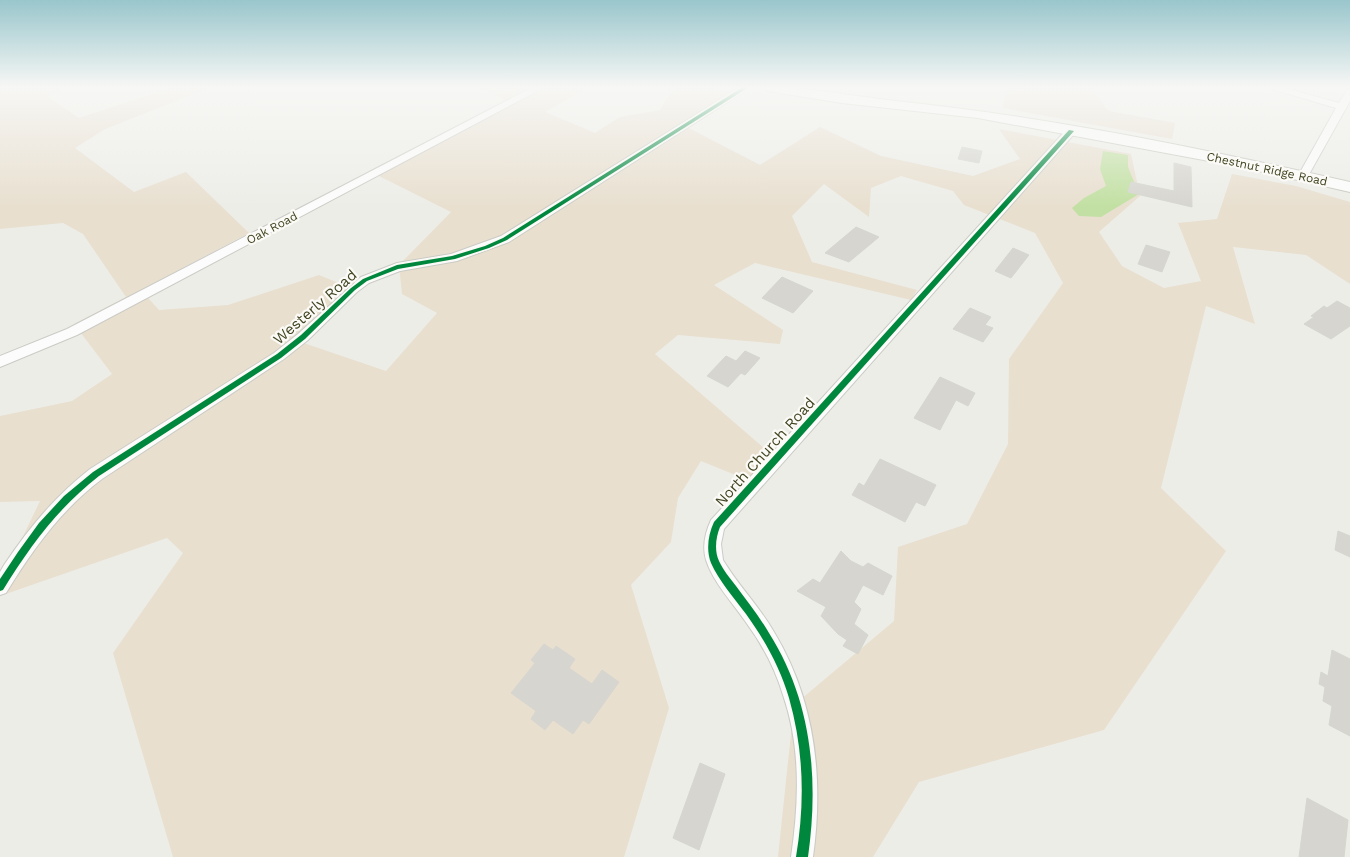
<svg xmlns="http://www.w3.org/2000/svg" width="1350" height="857" font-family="'Work Sans',sans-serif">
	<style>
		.green { fill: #e8dfcf }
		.water { fill: #c2e0a3 }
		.building { fill: #d6d5cf; stroke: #d6d6d0 }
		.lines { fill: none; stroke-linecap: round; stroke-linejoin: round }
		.minor-casing { stroke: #cacbc5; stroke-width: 2 }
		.secondary-casing { stroke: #c9c9c1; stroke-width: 2 }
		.minor { fill: #fcfcfc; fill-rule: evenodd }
		.secondary { fill: #fcfcfc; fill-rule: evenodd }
		.cycleway-casing { stroke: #fbfaf6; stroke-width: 3 }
		.cycleway { fill: #00873e; fill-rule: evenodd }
		.labels { text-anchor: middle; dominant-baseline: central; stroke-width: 4.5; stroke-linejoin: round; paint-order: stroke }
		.far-street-label { font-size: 12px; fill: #414521; stroke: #fbfaf6 }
		.street-label { font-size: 15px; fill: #414521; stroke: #fbfaf6 }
	</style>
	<rect width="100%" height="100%" fill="#edede8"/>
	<path class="green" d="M 0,87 L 67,87 L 48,97 L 79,118 L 172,87 L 212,87 L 105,129 L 75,148 L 134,192 L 186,172 L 249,233 L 141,290 L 159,310 L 228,305 L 319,275 L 351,288 L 292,339 L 386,371 L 437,313 L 402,294 L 399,265 L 451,212 L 369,171 L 507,101 L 476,87 L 584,87 L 581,92 L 545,112 L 595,133 L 620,117 L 660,110 C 664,104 668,94 674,90 C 686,82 721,89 734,92 L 685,126 L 760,165 L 820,127 L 881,156 L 973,176 L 1020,159 L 999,129 L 1131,154 L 1140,196 L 1099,232 L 1122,266 L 1164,288 L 1201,281 L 1178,223 L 1217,219 L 1232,174 L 1296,186 L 1350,202 L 1350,284 L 1306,255 L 1233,247 L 1255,324 L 1206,306 L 1161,488 L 1226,551 L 1104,730 L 919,782 L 873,857 L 778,857 L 794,705 L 894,621 L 898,547 L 967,524 L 1008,444 L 1009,359 L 1063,283 L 1035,233 L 964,205 L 953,191 L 901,176 L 871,188 L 869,217 L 824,184 L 792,216 L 812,262 L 917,290 L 911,300 L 755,263 L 714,285 L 783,330 L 780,344 L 678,335 L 655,354 L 772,455 L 750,481 L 701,461 L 678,498 L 671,542 L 631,585 L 669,708 L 624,857 L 173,857 L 113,653 L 183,553 L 167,538 L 0,596 L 0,584 L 40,501 L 0,502 L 0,416 L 72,401 L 112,374 L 74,324 L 126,297 L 83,234 L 63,223 L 0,229 Z
		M 1006,87 L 1090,87 L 1109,111 L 1175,123 L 1172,139 L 1003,108 Z"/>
	<path class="water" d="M 1103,151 L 1128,155 L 1128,167 L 1139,194 L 1101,217 L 1079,216 L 1072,208 L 1084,198 L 1106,186 L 1100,169 Z"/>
	<path class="building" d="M 962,147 L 982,151 L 979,163 L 958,159 Z
		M 1174,163 L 1191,167 L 1192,207 L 1128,192 L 1131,182 L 1174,191 Z
		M 856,227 L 879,237 L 849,262 L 825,253 Z
		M 1146,245 L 1170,252 L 1162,272 L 1138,264 Z
		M 1013,248 L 1029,255 L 1011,278 L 995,271 Z
		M 782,277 L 813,291 L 793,313 L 762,298 Z
		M 1337,301 L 1350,308 L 1350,326 L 1331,339 L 1304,324 L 1314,317 L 1311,316 L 1324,306 L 1327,308 Z
		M 970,308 L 991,317 L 985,325 L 993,328 L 983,342 L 953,329 Z
		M 745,351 L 760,358 L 745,375 L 741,373 L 728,387 L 707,376 L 726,356 L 736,361 Z
		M 940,377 L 975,393 L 968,406 L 956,400 L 940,430 L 914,418 Z
		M 880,459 L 936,485 L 925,506 L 916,502 L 905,522 L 852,495 L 859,483 L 864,486 Z
		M 1338,531 L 1350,536 L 1350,557 L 1335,550 Z
		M 841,551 L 851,561 L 863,567 L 868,563 L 892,576 L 883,595 L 863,585 L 854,602 L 861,609 L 854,624 L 868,635 L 858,654 L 843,646 L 847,640 L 838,634 L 821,616 L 826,607 L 797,591 L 813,579 L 820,583 Z
		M 544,644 L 553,650 L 556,646 L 575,659 L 569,668 L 592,684 L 602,670 L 619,682 L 589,724 L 583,720 L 573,734 L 553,720 L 545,730 L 531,719 L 536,711 L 511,693 L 535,663 L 531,660 Z
		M 1332,650 L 1350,659 L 1350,736 L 1329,725 L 1332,706 L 1323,701 L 1325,687 L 1319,684 L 1321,672 L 1328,676 Z
		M 700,763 L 725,774 L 699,850 L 673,838 Z
		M 1307,798 L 1348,820 L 1344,857 L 1299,857 Z"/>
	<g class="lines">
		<defs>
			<path id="minor" d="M 533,87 L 545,87 L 77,335 L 0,367 L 0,356 L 67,329 Z
				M 740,87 L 751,87 L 509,242 L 457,261 L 400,271 L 369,283 L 357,292 L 308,340 L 284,359 L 102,479 C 61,510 33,549 6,593 L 0,595 L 0,572 L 4,565 C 29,528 55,496 90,469 L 274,353 L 298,334 L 361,277 L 397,263 L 451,254 L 501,236 Z
				M 1265,87 L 1281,87 L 1339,103 L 1347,90 L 1350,89 L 1350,101 L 1307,178 L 1303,179 L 1298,176 L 1336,108 Z
				M 1071,128 L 1075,129 L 1075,133 L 724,529 L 721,544 L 723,560 C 738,585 759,606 774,632 C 815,700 824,779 813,857 L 791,857 C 799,803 801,747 783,695 C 775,668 762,644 745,621 C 732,602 713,582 706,560 C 702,546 705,533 711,520 L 1067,129 Z"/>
			<path id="secondary" d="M 761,87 C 807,87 851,96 896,101 C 1049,117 1200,148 1350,182 L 1350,192 L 1241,167 L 978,118 L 842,103 L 768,91 Z"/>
		</defs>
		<use href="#minor" class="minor-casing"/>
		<use href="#secondary" class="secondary-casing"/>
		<use href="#minor" class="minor"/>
		<use href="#secondary" class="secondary"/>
		<defs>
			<path id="cycleway" d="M 743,87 L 749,87 L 507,240 L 489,248 L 455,259 L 398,269 L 367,281 L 355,290 L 305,339 L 281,358 L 99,476 C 57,509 31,545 3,590 L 0,591 L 0,579 L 18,552 L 39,523 L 64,496 L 93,472 L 277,354 L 301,335 L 351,288 L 363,279 L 397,265 L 452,256 L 485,246 L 503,238 Z
				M 1069,130 L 1074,131 L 720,527 C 716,537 714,550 719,561 C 723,570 730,578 736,586 C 747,601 759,616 769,633 C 812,701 819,779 808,857 L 796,857 C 805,803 804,751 789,698 C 780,667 764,639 746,614 C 734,598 719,581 711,563 C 706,550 708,535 714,522 Z"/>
		</defs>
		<use href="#cycleway" class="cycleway-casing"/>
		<use href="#cycleway" class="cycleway"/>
	</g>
	<linearGradient id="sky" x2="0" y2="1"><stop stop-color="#99c6cc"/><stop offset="0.42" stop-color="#f7f7f5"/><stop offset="1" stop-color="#f7f7f5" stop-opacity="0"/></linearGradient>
	<rect width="1350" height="207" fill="url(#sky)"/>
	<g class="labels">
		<g class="far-street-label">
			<text transform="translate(1267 169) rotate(12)">Chestnut Ridge Road</text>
			<text transform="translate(272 228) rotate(-28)">Oak Road</text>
		</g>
		<g class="street-label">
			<text transform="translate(315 307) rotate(-41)">Westerly Road</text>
			<text transform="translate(765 452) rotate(-48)">North Church Road</text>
		</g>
	</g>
</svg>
